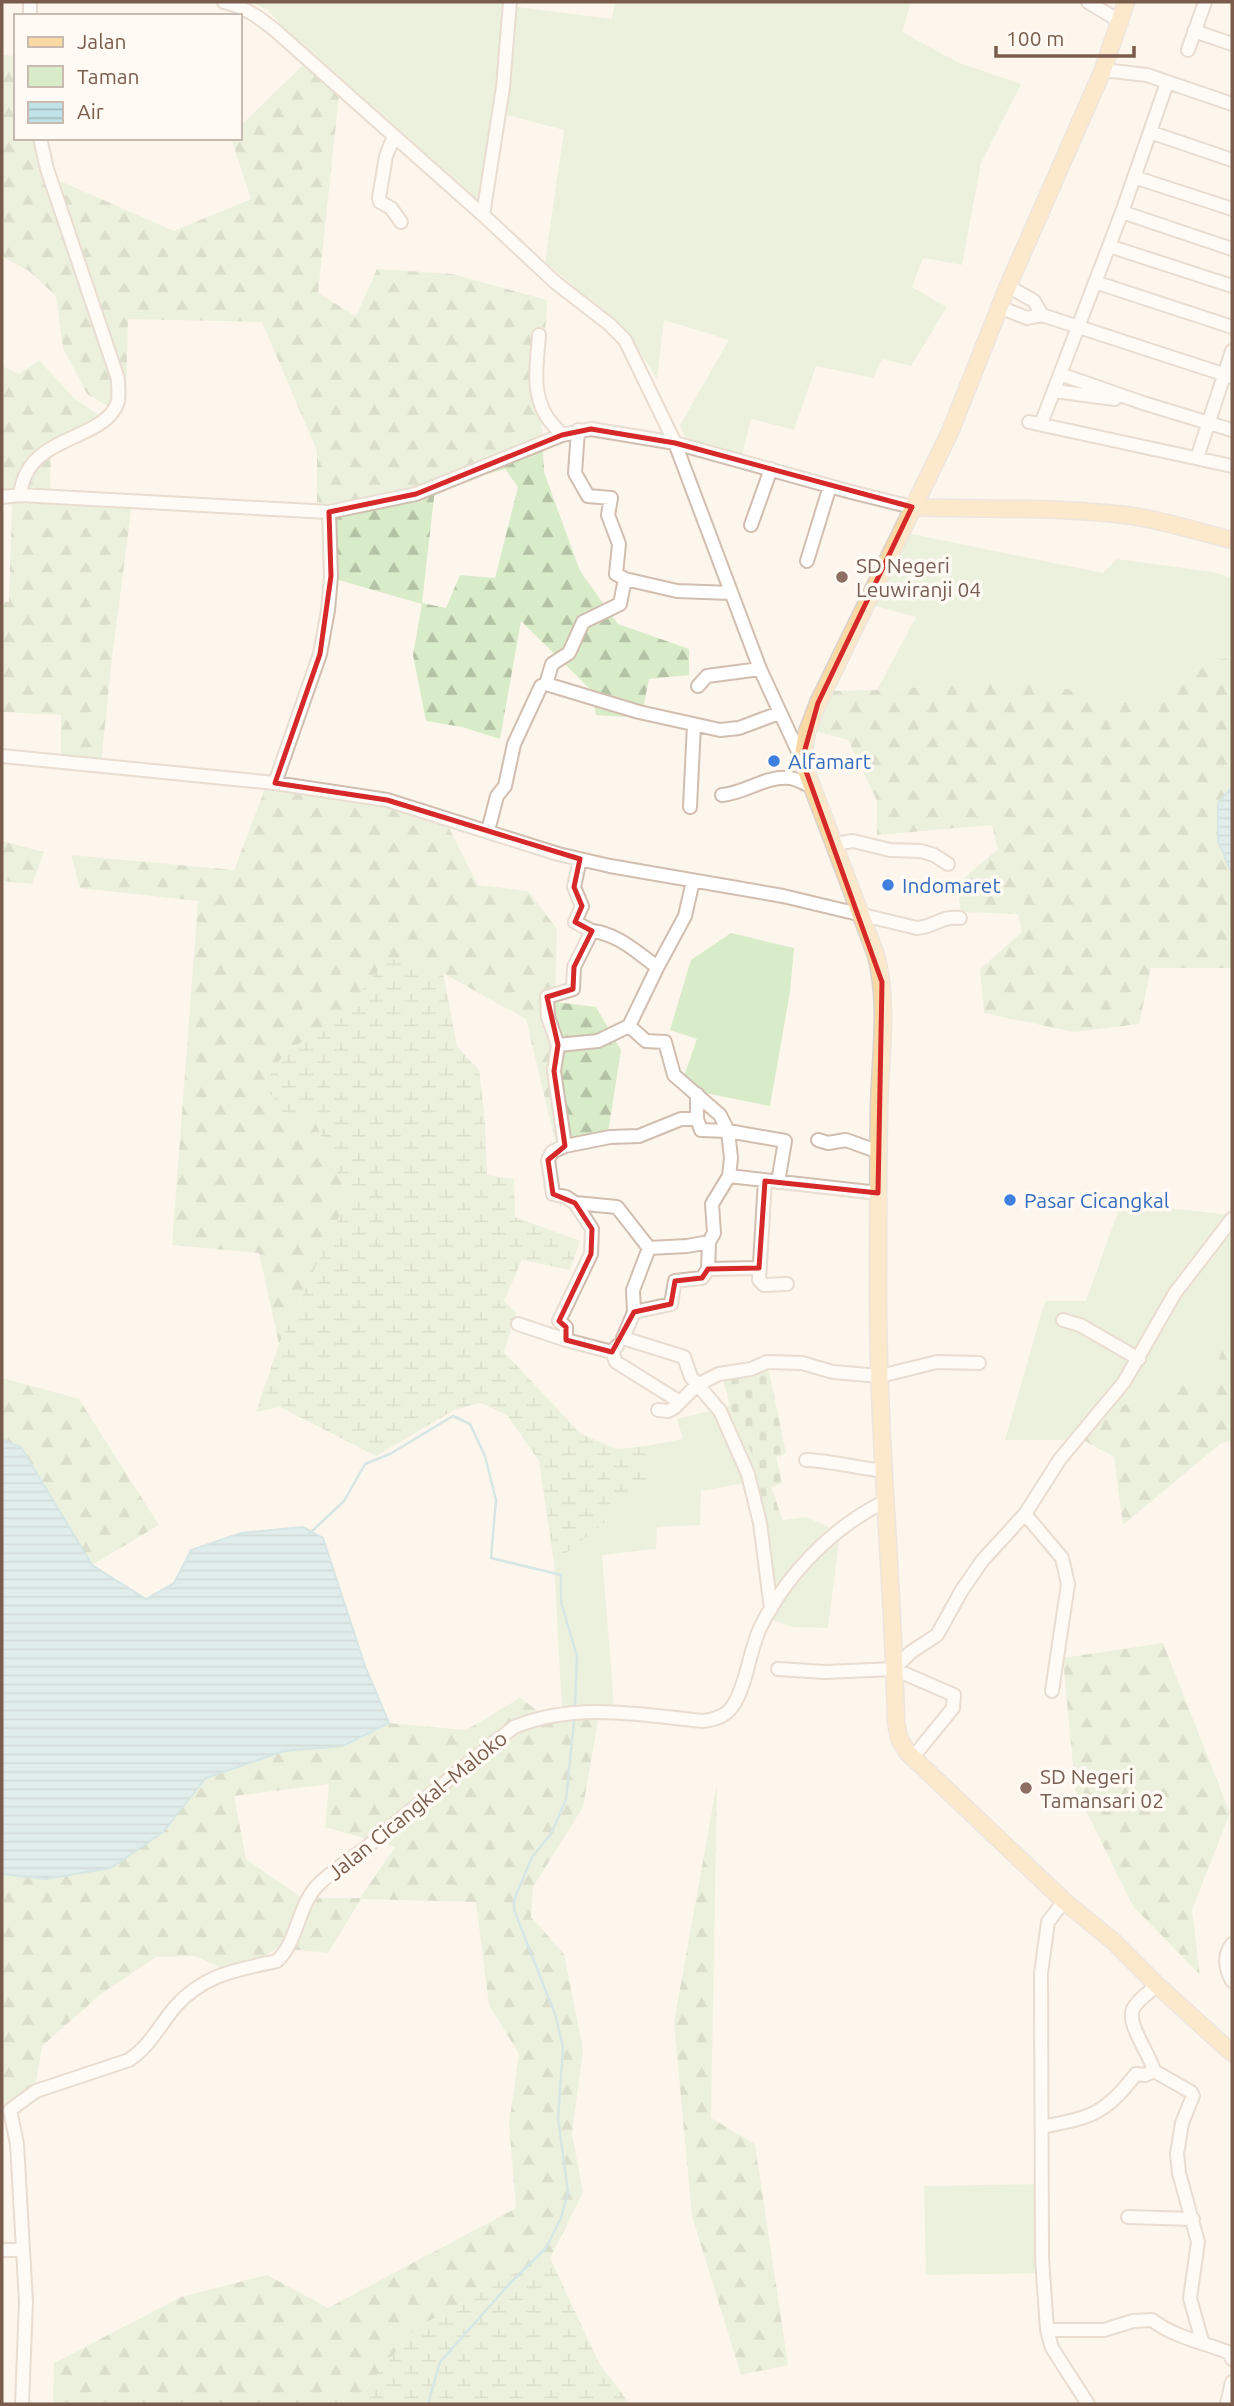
<svg xmlns="http://www.w3.org/2000/svg" width="1234" height="2406" font-family="Ubuntu,sans-serif">
	<style>
		.green { fill: #d8ecc9 }
		.forest { fill: url(#forest-firs); fill-rule: evenodd }
		.wetland { fill: url(#wetland-marsh) }
		.cemetery { fill: url(#cemetery-stones) }
		.water { fill: url(#water-rules); stroke: #a5d3da; stroke-width: 2 }
		.lines { fill: none; stroke-linecap: round; stroke-linejoin: round }
		.stream { stroke: #a5d3da; stroke-width: 2.5 }
		.minor-casing { stroke: #d1beb0; stroke-width: 16 }
		.major-casing { stroke: #dad1cd; stroke-width: 19 }
		.minor { stroke: #fff; stroke-width: 12 }
		.major { stroke: #fbd9a5; stroke-width: 16 }
		.marked { fill: none; stroke: #d62828; stroke-width: 5; stroke-linejoin: round }
		.education-dot { fill: #8d6e63; stroke: #fffaf3; stroke-width: 2.5 }
		.shop-dot { fill: #3f7fe0; stroke: #fffaf3; stroke-width: 2.5 }
		.labels { text-anchor: middle; dominant-baseline: central; stroke-width: 7; stroke-linejoin: round; paint-order: stroke }
		.education-label { font-size: 21px; fill: #785e54; stroke: #fffaf3; text-anchor: start }
		.shop-label { font-size: 21px; fill: #366cbe; stroke: #fffaf3; text-anchor: start }
		.street-label { font-size: 21px; fill: #7a5c4d; stroke: #fffaf3 }
	</style>
	<defs>
		<pattern id="forest-firs" width="22" height="20" patternUnits="userSpaceOnUse" patternTransform="scale(1.75)"><rect width="22" height="20" fill="#d8ecc9"/><path d="M5 1l3.5 6h-7zM16 11l3.5 6h-7z" fill="#b4c2a5"/></pattern>
		<pattern id="wetland-marsh" width="20" height="14" patternUnits="userSpaceOnUse" patternTransform="scale(1.75)"><rect width="20" height="14" fill="#d8ecc9"/><path d="M1 5h8M5 5V1M11 12h8M15 12V8" fill="none" stroke="#b4c2a5"/></pattern>
		<pattern id="cemetery-stones" width="16" height="16" patternUnits="userSpaceOnUse" patternTransform="scale(1.75)"><rect width="16" height="16" fill="#d8ecc9"/><path d="M2 7V4a2 2 0 0 1 4 0v3zM10 15v-3a2 2 0 0 1 4 0v3z" fill="#b4c2a5"/></pattern>
		<pattern id="water-rules" width="6" height="5" patternUnits="userSpaceOnUse" patternTransform="scale(1.75)"><rect width="6" height="5" fill="#bfe3e8"/><path d="M0 2.5h6" fill="none" stroke="#a0bbbe"/></pattern>
	</defs>
	<rect width="100%" height="100%" fill="#fdf6ec"/>
	<path class="green" d="M 249,2 L 510,2 L 510,6 L 612,19 L 615,2 L 911,2 L 902,32 L 959,63 L 1021,84 L 981,163 L 962,265 L 923,258 L 912,287 L 947,307 L 911,366 L 882,359 L 873,378 L 816,366 L 794,430 L 751,419 L 742,456 L 686,440 L 680,425 L 729,340 L 664,320 L 657,379 L 626,331 L 545,262 L 564,130 L 503,114 L 491,212 L 311,58 L 268,10 Z
		M 907,533 L 1103,573 L 1117,559 L 1213,572 L 1232,578 L 1232,657 L 1205,663 L 1157,703 L 1015,681 L 877,690 L 916,617 L 872,605 Z
		M 731,933 L 794,948 L 790,992 L 770,1106 L 680,1088 L 697,1039 L 670,1030 L 691,960 Z
		M 1121,1203 L 1232,1215 L 1232,1322 L 1213,1376 L 1114,1408 L 1083,1440 L 1005,1440 L 1045,1301 L 1086,1301 Z
		M 723,1379 L 786,1453 L 776,1457 L 782,1483 L 771,1487 L 783,1520 L 807,1517 L 840,1533 L 828,1628 L 792,1627 L 765,1617 L 751,1482 L 701,1491 L 700,1525 L 657,1527 L 656,1549 L 602,1555 L 615,1717 L 562,1710 L 554,1563 L 625,1506 L 647,1481 L 646,1446 L 683,1439 L 677,1419 L 730,1406 Z
		M 1043,2184 L 1045,2273 L 926,2275 L 924,2186 Z"/>
	<path class="forest" d="M 2,55 L 16,56 L 16,138 L 42,138 L 51,177 L 174,231 L 251,199 L 231,138 L 240,138 L 240,126 L 304,64 L 339,95 L 318,293 L 356,316 L 377,269 L 452,274 L 547,300 L 541,410 L 544,472 L 580,571 L 618,624 L 689,649 L 689,675 L 649,679 L 641,718 L 596,715 L 592,691 L 521,621 L 500,739 L 462,727 L 426,721 L 413,655 L 422,604 L 335,579 L 317,506 L 317,451 L 262,322 L 128,319 L 126,401 L 116,411 L 87,394 L 63,348 L 56,296 L 29,271 L 2,256 ZM 505,469 L 518,487 L 495,578 L 460,575 L 446,608 L 422,603 L 435,489 Z
		M 39,360 L 74,398 L 108,421 L 94,437 L 51,453 L 50,489 L 133,496 L 111,666 L 101,764 L 61,759 L 61,715 L 2,712 L 2,602 L 9,602 L 12,500 L 2,500 L 2,366 L 19,374 Z
		M 1232,657 L 1232,787 L 1218,803 L 1218,841 L 1232,874 L 1232,968 L 1151,968 L 1139,1024 L 1074,1032 L 984,1013 L 980,969 L 1022,932 L 1018,914 L 961,912 L 957,884 L 998,849 L 992,825 L 877,835 L 877,801 L 848,740 L 815,731 L 830,691 L 877,690 L 1015,681 L 1157,703 L 1205,663 Z
		M 268,781 L 442,814 L 478,885 L 528,891 L 557,929 L 555,1002 L 596,1007 L 621,1050 L 608,1133 L 555,1141 L 526,1019 L 443,973 L 388,959 L 331,1029 L 286,1050 L 348,1198 L 279,1344 L 259,1253 L 172,1245 L 198,901 L 80,888 L 71,855 L 234,870 Z
		M 2,841 L 44,852 L 32,884 L 2,881 Z
		M 1232,1322 L 1232,1440 L 1220,1444 L 1123,1525 L 1114,1457 L 1083,1440 L 1114,1408 L 1213,1376 Z
		M 2,1378 L 79,1399 L 159,1525 L 92,1565 L 21,1447 L 2,1440 Z
		M 1163,1643 L 1230,1813 L 1192,1910 L 1200,1975 L 1133,1906 L 1075,1789 L 1063,1658 Z
		M 520,1698 L 541,1713 L 599,1716 L 583,1807 L 533,1887 L 531,1917 L 564,1954 L 583,2050 L 572,2133 L 583,2193 L 550,2258 L 504,2278 L 414,2330 L 353,2404 L 53,2404 L 54,2363 L 181,2297 L 267,2275 L 328,2308 L 516,2208 L 509,2124 L 519,2054 L 489,2005 L 476,1902 L 361,1899 L 328,1953 L 278,1948 L 235,1974 L 195,1956 L 156,1957 L 101,1994 L 42,2046 L 35,2089 L 7,2105 L 2,2104 L 2,1874 L 46,1879 L 163,1832 L 206,1778 L 284,1751 L 343,1746 L 389,1723 L 466,1730 ZM 329,1784 L 325,1827 L 395,1847 L 360,1898 L 302,1898 L 246,1859 L 234,1796 Z
		M 717,1783 L 711,2118 L 755,2144 L 788,2365 L 741,2375 L 692,2216 L 674,2022 Z"/>
	<path class="wetland" d="M 388,958 L 443,973 L 457,1046 L 479,1070 L 485,1120 L 487,1175 L 514,1179 L 515,1217 L 580,1241 L 570,1270 L 522,1260 L 504,1301 L 516,1312 L 504,1352 L 581,1434 L 617,1449 L 646,1446 L 647,1481 L 625,1506 L 554,1563 L 539,1461 L 507,1415 L 481,1403 L 456,1409 L 376,1456 L 280,1407 L 256,1412 L 279,1344 L 348,1198 L 313,1117 L 285,1115 L 264,1085 L 286,1050 L 331,1028 Z
		M 550,2258 L 599,2363 L 630,2404 L 353,2404 L 414,2330 L 504,2278 Z"/>
	<path class="cemetery" d="M 767,1362 L 786,1453 L 776,1457 L 782,1483 L 771,1487 L 783,1521 L 763,1523 L 751,1481 L 752,1454 L 730,1406 L 723,1379 Z"/>
	<path class="water" d="M 1232,787 L 1232,874 L 1218,841 L 1218,803 Z
		M 2,1440 L 21,1447 L 92,1565 L 146,1599 L 174,1583 L 191,1550 L 241,1533 L 303,1527 L 323,1538 L 365,1666 L 389,1723 L 343,1746 L 284,1751 L 206,1778 L 163,1832 L 111,1868 L 46,1879 L 2,1874 Z"/>
	<g class="lines">
		<path class="stream" d="M 309,1534 L 344,1501 L 365,1464 L 390,1454 L 453,1416 L 470,1424 L 485,1456 L 496,1500 L 491,1558 L 561,1575 L 561,1602 L 577,1656 L 575,1704
			M 428,2404 L 440,2362 L 512,2281 L 546,2248 L 561,2218 L 568,2192 L 558,2118 L 563,2048 L 556,2017 L 514,1910 L 514,1900 L 532,1857 L 551,1834 L 566,1800 L 574,1721"/>
		<defs>
			<path id="minor" d="M 30,2 L 30,16
				M 224,2 C 245,7 260,18 276,31 L 483,215 L 556,283 L 609,324 L 625,340 L 675,443 L 760,669 L 802,760
				M 1088,2 L 1121,22
				M 1194,31 L 1232,44
				M 1188,50 L 1205,2
				M 1103,70 L 1147,75 L 1232,104
				M 1150,132 L 1232,160
				M 394,136 L 386,156 L 379,198 L 380,202 L 391,208 L 401,222
				M 1134,177 L 1232,209
				M 1122,212 L 1232,249
				M 483,215 L 503,87 L 510,2
				M 1109,246 L 1232,286
				M 1095,282 L 1232,327
				M 1008,286 L 1034,301 L 1042,315
				M 999,307 L 1027,318 L 1042,315 L 1232,377
				M 539,335 C 537,364 531,392 547,417 C 551,423 557,429 562,435
				M 1060,374 L 1143,403 L 1232,430
				M 1054,391 L 1115,399
				M 1029,422 L 1232,466
				M 1041,424 L 1122,212 L 1167,83
				M 1197,458 L 1232,351
				M 20,495 C 21,488 23,480 26,474 C 44,435 108,437 118,401 C 119,395 118,386 118,379 L 47,169 L 40,138
				M 2,497 L 20,495 L 329,512 L 416,494 L 562,435 L 591,429 L 675,443 L 851,492 L 912,507
				M 751,525 L 771,469
				M 807,561 L 830,486
				M 625,579 L 677,591 L 731,593
				M 546,684 L 552,664 L 569,653 L 583,622 L 620,604 L 625,579 L 616,574 L 619,544 L 608,515 L 611,498 L 588,496 L 575,473 L 578,430
				M 698,686 L 707,676 L 760,669
				M 2,756 L 275,783 L 387,800 L 558,854 L 610,866 L 783,896 L 917,928 C 935,927 939,916 960,918
				M 275,783 L 320,654 L 328,610 L 331,576 L 329,512
				M 722,795 C 746,793 764,776 789,778 C 796,778 804,784 811,786
				M 690,807 L 694,725
				M 488,831 L 497,796 L 505,786 L 514,744 L 541,686 L 546,684 L 639,712 L 720,730 L 739,728 L 779,713
				M 834,844 L 853,841 L 890,850 L 921,851 L 934,855 L 948,864
				M 580,859 L 574,887 L 582,906 L 575,922 L 592,931 L 574,967 L 573,989 L 547,997 L 548,1017 L 558,1045 L 554,1071 L 565,1146 L 552,1152 L 548,1160 L 553,1194 L 566,1197 L 575,1203 L 617,1207 L 649,1248 L 633,1290 L 634,1312 L 623,1338 L 684,1357 L 691,1377 L 720,1411 L 748,1474 L 760,1523 L 771,1609
				M 592,931 C 618,934 635,951 656,966 L 657,968 L 629,1026 L 646,1041 L 665,1042 L 674,1075 L 720,1115 L 728,1131 L 731,1158 L 729,1176 L 712,1204 L 714,1233 L 709,1242 L 687,1246 L 649,1248
				M 657,968 L 685,916 L 693,881
				M 558,1045 L 598,1041 L 629,1026
				M 697,1094 L 697,1119 L 701,1130 L 728,1131 L 785,1141 L 778,1182
				M 818,1140 L 828,1143 L 846,1140 L 879,1152
				M 565,1146 L 610,1137 L 639,1136 L 681,1119 L 697,1119
				M 729,1176 L 878,1193
				M 765,1180 L 759,1280 L 764,1285 L 787,1284
				M 575,1203 L 592,1229 L 591,1254 L 559,1321 L 566,1327 L 566,1340 L 612,1352
				M 708,1269 L 759,1268
				M 634,1312 L 671,1304 L 675,1281 L 702,1278 L 708,1269 L 709,1242
				M 1063,1320 L 1080,1325 L 1139,1359
				M 518,1324 L 566,1340
				M 617,1346 L 612,1352 L 616,1362 L 680,1402
				M 658,1410 L 668,1411 L 674,1408 L 697,1385 L 719,1374 L 751,1369 L 767,1362 L 802,1363 L 833,1372 L 880,1376 L 937,1362 L 979,1363
				M 806,1460 C 832,1461 858,1468 884,1471
				M 1025,1514 L 1062,1558 L 1068,1584 L 1052,1691
				M 778,1669 L 825,1672 L 894,1669 L 954,1695 L 953,1708 L 913,1757
				M 894,1669 L 911,1652 L 937,1635 L 962,1590 L 982,1561 L 1025,1514 L 1060,1459 L 1124,1382 L 1175,1293 L 1232,1219
				M 1064,1901 L 1048,1922 L 1041,1973 L 1042,2258 L 1047,2330 L 1052,2348 L 1088,2404
				M 1232,1944 C 1223,1956 1225,1968 1232,1981
				M 1157,1985 C 1150,1992 1137,2000 1133,2009 C 1126,2024 1151,2056 1154,2071 L 1191,2092 L 1193,2096 L 1182,2123 L 1177,2154 L 1179,2173 L 1198,2242 L 1190,2298 L 1202,2341
				M 1042,2127 C 1092,2117 1104,2115 1136,2074 L 1145,2075 L 1154,2071
				M 1128,2217 L 1193,2219
				M 2,2250 L 23,2250
				M 1047,2330 L 1104,2330 L 1133,2321 L 1152,2320 C 1176,2338 1203,2342 1230,2353 L 1232,2359
				M 22,2404 L 26,2302 L 17,2144 L 10,2110 L 36,2091 L 129,2060 C 150,2046 159,2026 175,2007 C 204,1974 237,1970 277,1961 C 298,1941 297,1908 317,1886 C 332,1870 351,1860 368,1846 C 416,1806 465,1766 514,1727 C 574,1702 639,1714 702,1721 C 715,1720 727,1716 734,1704 C 747,1683 749,1652 760,1628 C 786,1575 832,1527 886,1501
				M 1227,2404 L 1232,2382"/>
			<path id="major" d="M 1126,2 L 1103,70 L 1008,286 L 950,432 L 818,703 L 807,732 L 802,760 L 876,955 C 889,1005 880,1057 879,1108 C 878,1166 878,1224 878,1282 C 877,1429 893,1575 896,1722 L 899,1738 L 907,1752 L 1064,1901 L 1113,1941 L 1157,1985 L 1232,2053
				M 912,507 C 985,510 1060,506 1133,516 C 1166,521 1199,532 1232,540"/>
		</defs>
		<use href="#minor" class="minor-casing"/>
		<use href="#major" class="major-casing"/>
		<use href="#minor" class="minor"/>
		<use href="#major" class="major"/>
	</g>
	<path d="M0 0H1234V2406H0ZM 591,429 L 675,443 L 912,507 L 818,703 L 802,760 L 882,982 L 878,1193 L 765,1181 L 759,1268 L 708,1269 L 702,1278 L 675,1281 L 671,1304 L 634,1312 L 612,1352 L 566,1340 L 566,1327 L 559,1321 L 591,1254 L 592,1229 L 575,1203 L 553,1194 L 548,1160 L 565,1146 L 554,1071 L 558,1045 L 547,997 L 573,989 L 574,967 L 592,931 L 575,922 L 582,906 L 574,887 L 580,859 L 387,800 L 275,783 L 320,654 L 331,576 L 329,512 L 416,494 L 562,435 Z" fill="#fdf6ec" fill-opacity=".55" fill-rule="evenodd"/>
	<path class="marked" d="M 591,429 L 675,443 L 912,507 L 818,703 L 802,760 L 882,982 L 878,1193 L 765,1181 L 759,1268 L 708,1269 L 702,1278 L 675,1281 L 671,1304 L 634,1312 L 612,1352 L 566,1340 L 566,1327 L 559,1321 L 591,1254 L 592,1229 L 575,1203 L 553,1194 L 548,1160 L 565,1146 L 554,1071 L 558,1045 L 547,997 L 573,989 L 574,967 L 592,931 L 575,922 L 582,906 L 574,887 L 580,859 L 387,800 L 275,783 L 320,654 L 331,576 L 329,512 L 416,494 L 562,435 Z"/>
	<g class="education-dot">
		<circle cx="842" cy="577" r="7"/>
		<circle cx="1026" cy="1788" r="7"/>
	</g>
	<g class="shop-dot">
		<circle cx="774" cy="761" r="7"/>
		<circle cx="888" cy="885" r="7"/>
		<circle cx="1010" cy="1200" r="7"/>
	</g>
	<g class="labels">
		<g class="education-label">
			<text x="856" y="565">SD Negeri<tspan x="856" dy="24">Leuwiranji 04</tspan></text>
			<text x="1040" y="1776">SD Negeri<tspan x="1040" dy="24">Tamansari 02</tspan></text>
		</g>
		<g class="shop-label">
			<text x="788" y="761">Alfamart</text>
			<text x="902" y="885">Indomaret</text>
			<text x="1024" y="1200">Pasar Cicangkal</text>
		</g>
		<g class="street-label">
			<text transform="translate(417 1805) rotate(-39)">Jalan Cicangkal–Maloko</text>
		</g>
	</g>
	<rect width="1234" height="2406" fill="none" stroke="#7a5c4d" stroke-width="7"/>
	<rect x="14" y="14" width="228" height="126" fill="#fffaf3" stroke="#cabbb1" stroke-width="2"/>
	<rect x="28" y="37" width="35" height="10" fill="#fbd9a5" stroke="#cabbb1" stroke-width="2"/>
	<text x="77" y="49" font-size="21" fill="#7a5c4d">Jalan</text>
	<rect x="28" y="66" width="35" height="21" fill="#d8ecc9" stroke="#cabbb1" stroke-width="2"/>
	<text x="77" y="84" font-size="21" fill="#7a5c4d">Taman</text>
	<rect x="28" y="102" width="35" height="21" fill="url(#water-rules)" stroke="#cabbb1" stroke-width="2"/>
	<text x="77" y="119" font-size="21" fill="#7a5c4d">Air</text>
	<path d="M996 46v10h138v-10" fill="none" stroke="#7a5c4d" stroke-width="3.5"/>
	<text x="1006" y="46" font-size="21" fill="#7a5c4d" stroke="#fffaf3" stroke-width="5" paint-order="stroke">100 m</text>
</svg>
